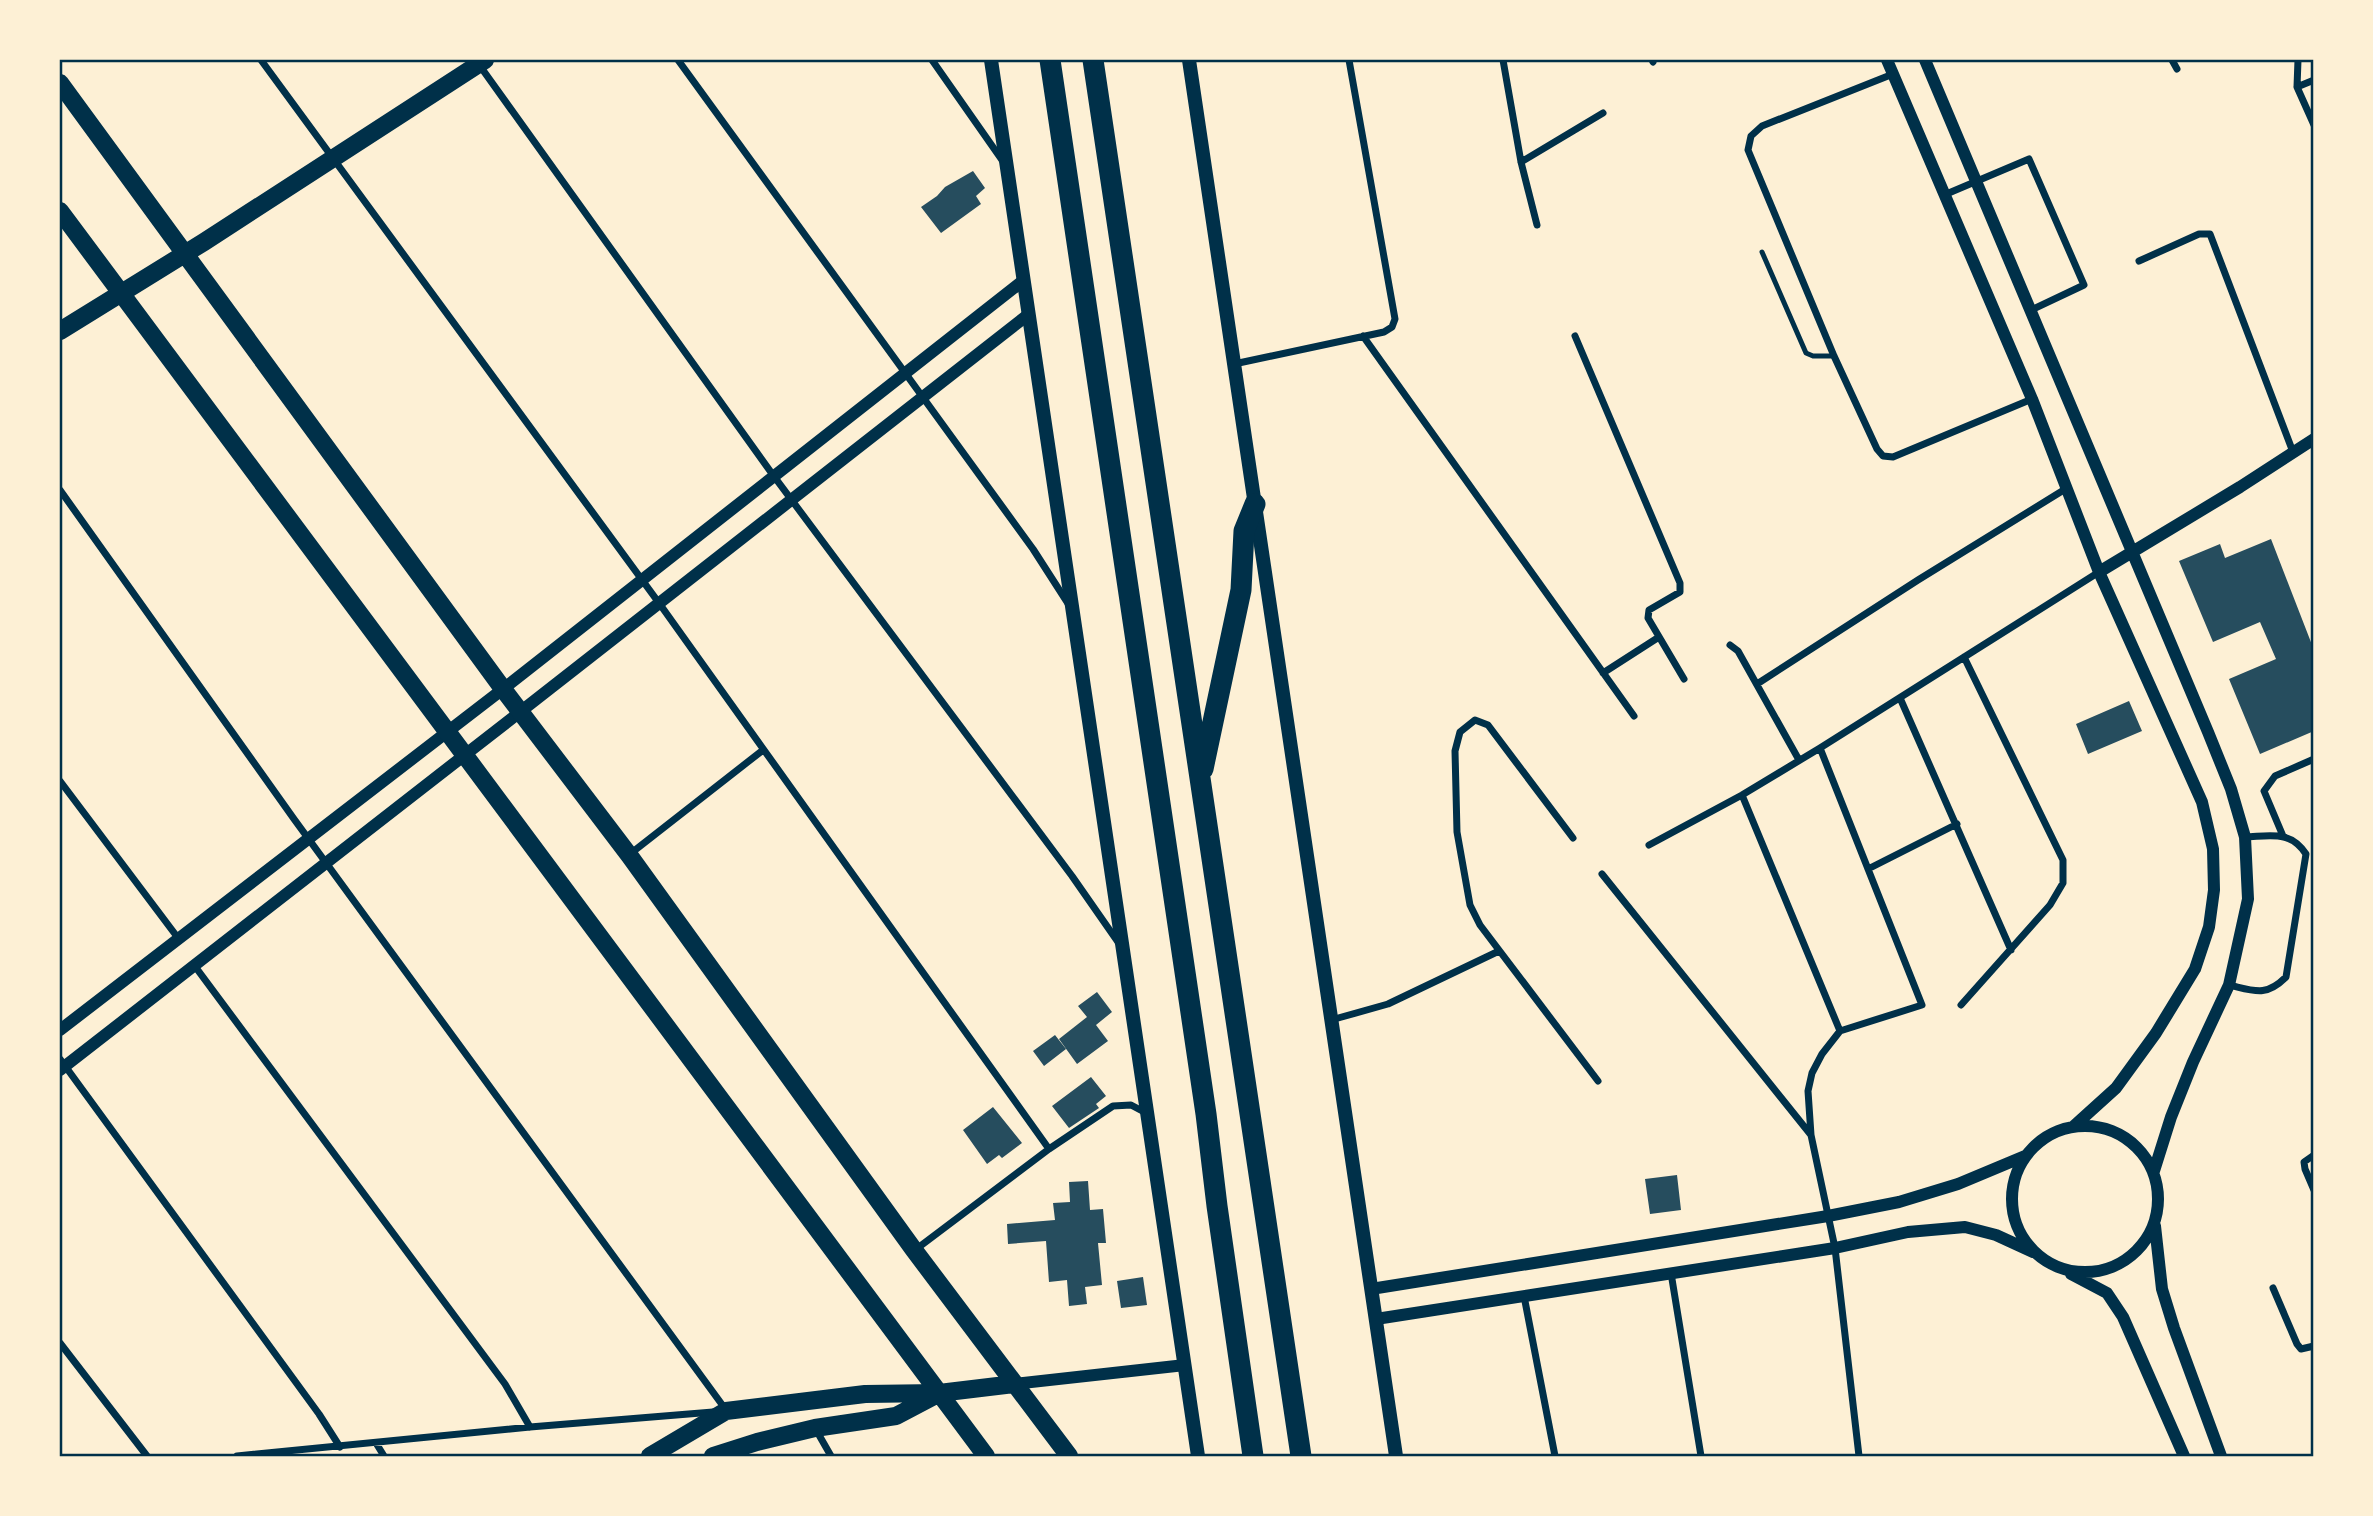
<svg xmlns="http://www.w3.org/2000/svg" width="2373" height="1516" font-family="'Titillium Web',sans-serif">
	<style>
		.building { fill: #264d5e }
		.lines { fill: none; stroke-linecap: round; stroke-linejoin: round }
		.service { stroke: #003049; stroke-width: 5 }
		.minor { stroke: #003049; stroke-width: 7 }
		.tertiary { stroke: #003049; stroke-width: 12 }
		.secondary { stroke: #003049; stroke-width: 14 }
		.primary { stroke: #003049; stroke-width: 18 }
		.motorway { stroke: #003049; stroke-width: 21 }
		.neatline { fill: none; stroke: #003049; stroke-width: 2.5 }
	</style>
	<rect width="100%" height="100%" fill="#fdf0d5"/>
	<path class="building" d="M 973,171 L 985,188 L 976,196 L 981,204 L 941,233 L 921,207 L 937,196 L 945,187 Z
		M 2271,539 L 2314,650 L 2314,731 L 2260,754 L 2229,679 L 2276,659 L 2260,622 L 2213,642 L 2179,561 L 2220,544 L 2225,558 Z
		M 2129,701 L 2142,731 L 2088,754 L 2076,724 Z
		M 1097,992 L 1112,1012 L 1096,1025 L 1108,1041 L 1077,1064 L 1059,1039 L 1087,1017 L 1078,1006 Z
		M 1055,1035 L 1066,1049 L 1044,1066 L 1033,1051 Z
		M 1091,1077 L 1106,1096 L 1096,1104 L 1099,1108 L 1069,1128 L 1052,1106 Z
		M 993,1107 L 1022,1143 L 1002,1158 L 999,1155 L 987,1164 L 963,1130 Z
		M 1677,1175 L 1681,1210 L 1650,1214 L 1645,1179 Z
		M 1088,1181 L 1090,1210 L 1103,1209 L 1106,1243 L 1098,1243 L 1102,1285 L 1085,1287 L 1087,1304 L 1069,1306 L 1067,1280 L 1049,1282 L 1046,1241 L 1008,1244 L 1007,1224 L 1055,1220 L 1053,1203 L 1070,1202 L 1069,1182 Z
		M 1143,1277 L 1147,1305 L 1121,1308 L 1117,1281 Z"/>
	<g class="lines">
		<path class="service" d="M 1762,252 L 1806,353 L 1813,356 L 1834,356"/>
		<path class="minor" d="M 261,60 L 659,603 L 1049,1149
			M 678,60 L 1033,549 L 1069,605
			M 932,60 L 1002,160
			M 1503,60 L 1521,162 L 1537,225
			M 1652,60 L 1653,62
			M 2172,60 L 2177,69
			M 2298,60 L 2297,87 L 2314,125
			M 480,66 L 773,475 L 1072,876 L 1118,942
			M 1893,74 L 1762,126 L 1751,136 L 1748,150 L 1834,356 L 1877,449 L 1883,456 L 1893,457 L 2032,399
			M 2297,87 L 2314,80
			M 1521,162 L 1603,113
			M 1944,195 L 2029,159 L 2084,285 L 2031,310
			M 2139,261 L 2199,234 L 2210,234 L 2293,452
			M 1363,336 L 1634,716
			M 1575,336 L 1680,583 L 1680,592 L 1649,610 L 1648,618 L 1684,679
			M 1234,364 L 1384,332 L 1392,327 L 1395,319 L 1349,60
			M 60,490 L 294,819 L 726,1410
			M 1730,645 L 1738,651 L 1799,760
			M 1603,673 L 1659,637
			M 1757,684 L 1918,580 L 2067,488
			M 1900,698 L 2011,950
			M 60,781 L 178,938
			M 1742,795 L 1840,1031
			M 2283,836 L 2264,791 L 2275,776 L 2314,759
			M 1573,838 L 1488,725 L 1475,720 L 1460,732 L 1455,751 L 1457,832 L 1470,905 L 1480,925 L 1598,1081
			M 1649,845 L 1742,795 L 1820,748 L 2099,572
			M 630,854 L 763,750
			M 1868,869 L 1957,824
			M 1602,874 L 1811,1135 L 1835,1248 L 1859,1456
			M 194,965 L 505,1384 L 530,1427
			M 2229,985 C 2255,991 2266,997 2286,977 L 2306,854 C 2290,830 2271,836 2245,837
			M 1961,1005 L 2050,905 L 2063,883 L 2063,860 L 1964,657
			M 1331,1020 L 1388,1004 L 1499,951
			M 60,1059 L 319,1414 L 340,1447
			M 1811,1135 L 1808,1091 L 1812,1073 L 1822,1054 L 1840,1031 L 1922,1005 L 1820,748
			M 2314,1155 L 2304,1162 L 2305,1169 L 2314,1190
			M 915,1250 L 1049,1149 L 1113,1106 L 1131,1105 L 1148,1114
			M 1671,1273 L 1701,1456
			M 2273,1288 L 2297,1344 L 2301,1349 L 2314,1346
			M 1524,1296 L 1555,1456
			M 60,1343 L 147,1456
			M 815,1428 L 831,1456
			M 376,1443 L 384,1456
			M 237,1456 L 530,1427 L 713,1412"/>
		<path class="tertiary" d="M 1887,60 L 2032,399 L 2099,572 L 2202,802 L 2213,849 L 2214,890 L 2209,927 L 2195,969 L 2156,1033 L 2116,1088 L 2074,1126
			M 1925,60 L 2208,732 L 2231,789 L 2245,837 L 2248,899 L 2229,985 L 2193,1062 L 2171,1117 L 2154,1171
			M 2099,572 L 2240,487 L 2314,439
			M 60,1030 L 503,689 L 1024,280
			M 60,1070 L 520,712 L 1029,314
			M2012 1199a73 73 0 1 1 146 0a73 73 0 1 1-146 0Z
			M 2155,1226 L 2162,1289 L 2174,1328 L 2221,1456
			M 2071,1274 L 2107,1293 L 2123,1317 L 2184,1456
			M 1371,1289 L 1828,1216 L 1899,1202 L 1958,1184 L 2025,1156
			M 1376,1319 L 1835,1248 L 1908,1232 L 1965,1227 L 1996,1235 L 2033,1252
			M 1014,1384 L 1185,1365"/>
		<path class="secondary" d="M 991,60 L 1198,1456
			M 1189,60 L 1396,1456"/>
		<path class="primary" d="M 60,83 L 503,689 L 629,855 L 914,1250 L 1069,1456
			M 60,211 L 986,1456
			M 60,331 L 204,242 L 485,60
			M 650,1456 L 726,1411 L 865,1394 L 939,1393 L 1014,1384
			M 713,1456 L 757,1442 L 815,1428 L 896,1416 L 934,1396"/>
		<path class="motorway" d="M 1050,60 L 1206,1114 L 1217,1206 L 1253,1456
			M 1093,60 L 1301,1456
			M 1203,769 L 1241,590 L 1244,531 L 1255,504"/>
	</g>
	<rect width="2373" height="1516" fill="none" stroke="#fdf0d5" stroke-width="122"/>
	<rect x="61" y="61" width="2251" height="1394" class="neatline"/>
</svg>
